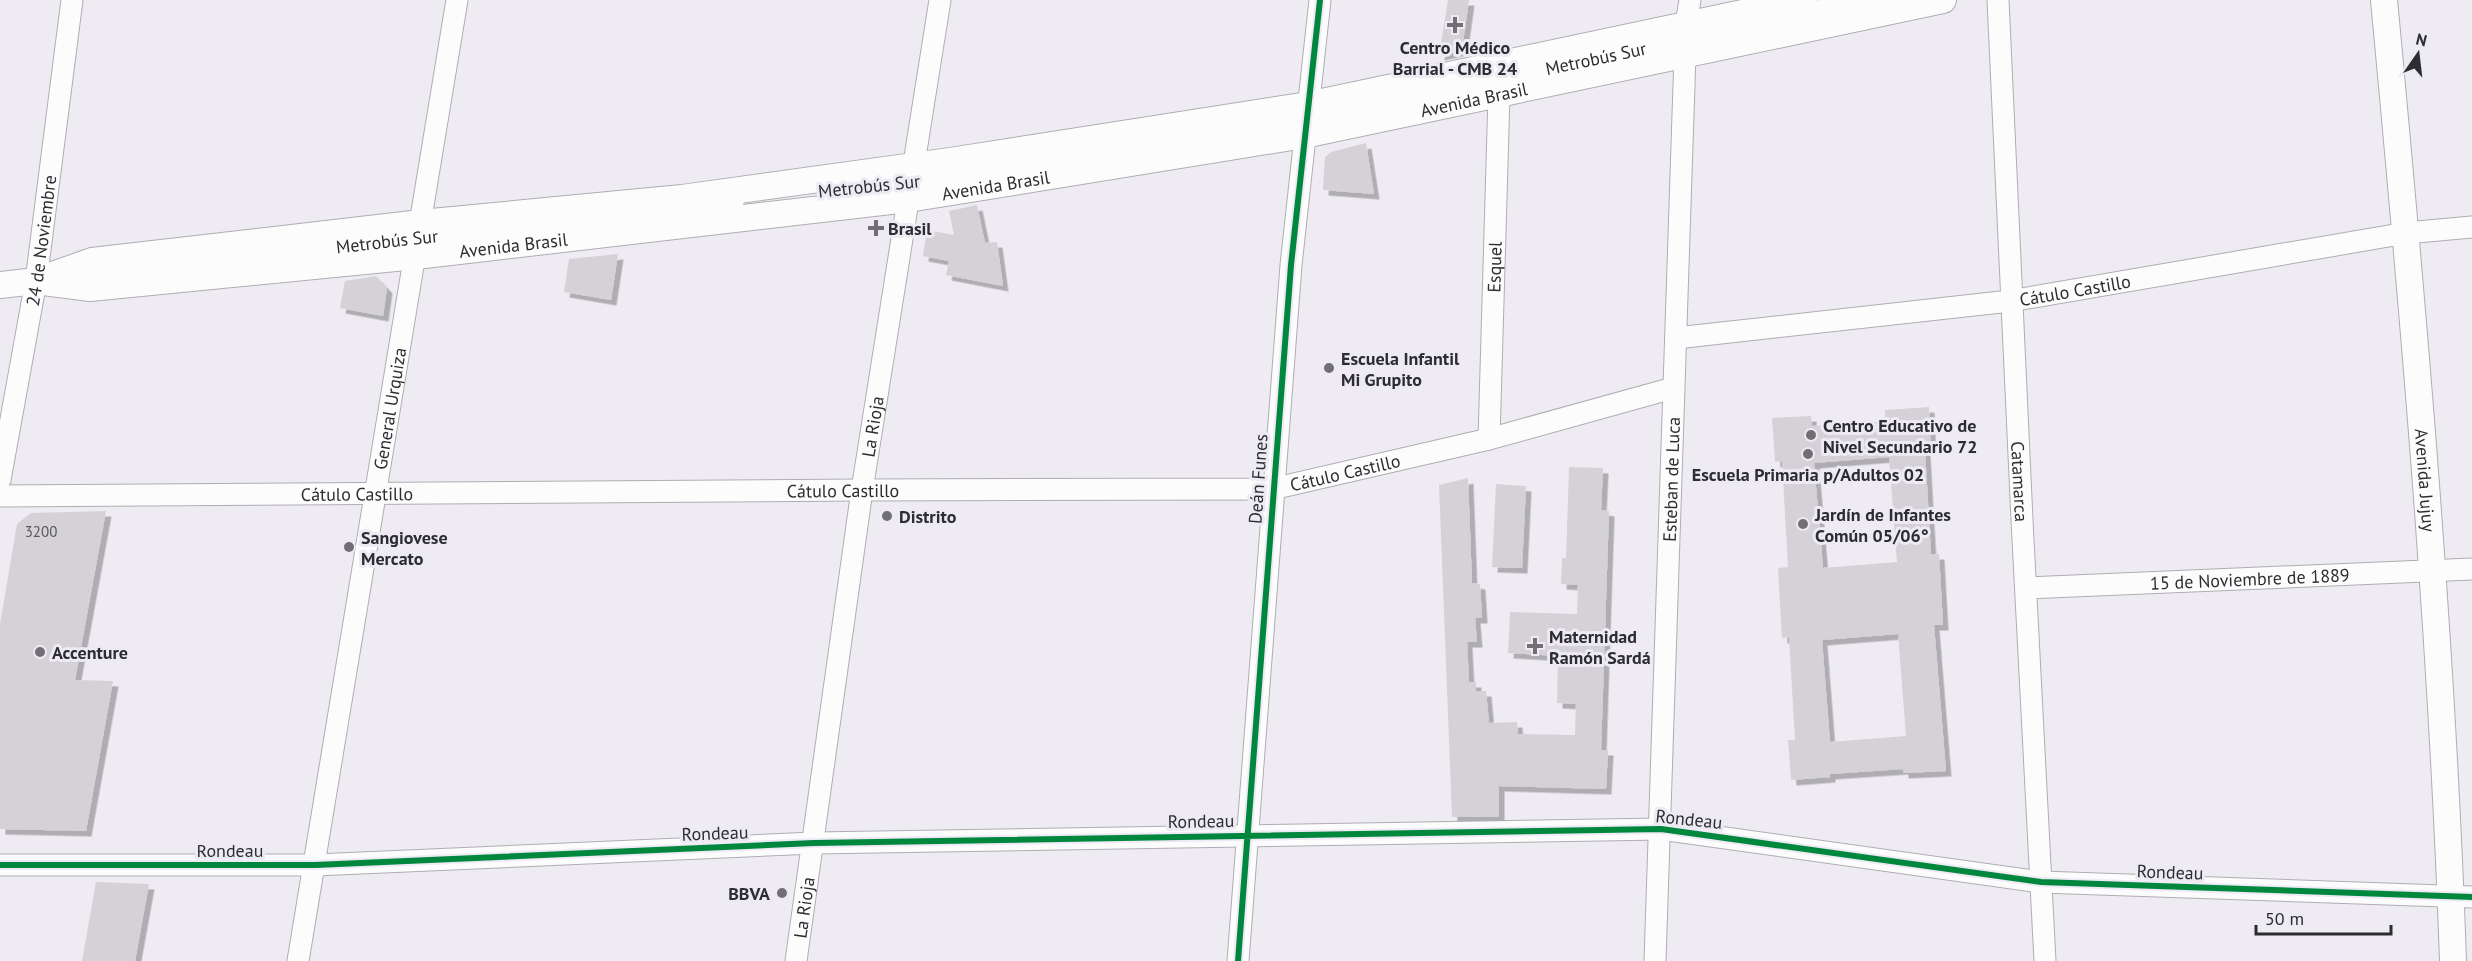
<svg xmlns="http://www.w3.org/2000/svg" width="2472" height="961" font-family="'PT Sans',sans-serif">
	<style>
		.building { fill: #d4d2d7; fill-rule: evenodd; filter: url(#shadow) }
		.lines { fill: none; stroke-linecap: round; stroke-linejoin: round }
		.minor-casing { stroke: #afadb2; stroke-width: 23 }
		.major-casing { stroke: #afadb2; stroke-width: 28 }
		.minor { stroke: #fcfcfd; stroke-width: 21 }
		.major { stroke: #fcfcfd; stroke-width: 26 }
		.cycleway-casing { stroke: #edeaf4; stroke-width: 10 }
		.cycleway { stroke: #00873e; stroke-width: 6 }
		.poi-dot { fill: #716f74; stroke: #edeaf4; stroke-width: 2 }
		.labels { text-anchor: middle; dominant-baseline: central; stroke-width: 6; stroke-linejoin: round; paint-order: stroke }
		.number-label { font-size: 15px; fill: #58575c }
		.poi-label { font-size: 18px; font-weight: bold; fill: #2d2c30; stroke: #edeaf4; text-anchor: start }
		.street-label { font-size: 18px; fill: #2d2c30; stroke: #edeaf4 }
	</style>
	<defs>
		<filter id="shadow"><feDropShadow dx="5.5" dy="5.5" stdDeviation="0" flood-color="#0004"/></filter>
	</defs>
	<rect width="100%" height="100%" fill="#eeecf2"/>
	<path class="building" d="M 1448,0 L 1469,0 L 1462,50 L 1439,55 Z
		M 1366,143 L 1374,194 L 1323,190 L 1325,157 L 1331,152 Z
		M 977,205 L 985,243 L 997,242 L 1003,286 L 946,275 L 949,261 L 923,256 L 927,230 L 954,235 L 949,211 Z
		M 618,254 L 611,300 L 564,292 L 569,259 Z
		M 376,276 L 387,288 L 383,316 L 340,308 L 345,281 Z
		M 1929,407 L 1931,449 L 1925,450 L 1931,554 L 1939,554 L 1943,625 L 1934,625 L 1946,771 L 1903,773 L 1903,769 L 1830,774 L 1830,777 L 1791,780 L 1788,740 L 1795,740 L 1789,637 L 1782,638 L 1778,568 L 1788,567 L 1782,461 L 1775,462 L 1772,418 L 1811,416 L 1812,426 L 1885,421 L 1885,410 ZM 1889,457 L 1897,562 L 1823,568 L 1814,463 ZM 1898,634 L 1906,736 L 1830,742 L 1822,640 Z
		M 1569,467 L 1603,468 L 1601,510 L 1609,511 L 1601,750 L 1608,750 L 1606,789 L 1499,786 L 1499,817 L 1452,817 L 1439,485 L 1468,478 L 1472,583 L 1480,584 L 1482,618 L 1475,618 L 1477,642 L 1467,642 L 1469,682 L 1476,682 L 1476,691 L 1486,691 L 1489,723 L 1517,722 L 1518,734 L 1575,735 L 1576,704 L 1557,703 L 1558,656 L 1508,653 L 1510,612 L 1577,614 L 1578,585 L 1561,584 L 1562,558 L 1566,558 Z
		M 1496,484 L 1526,486 L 1522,568 L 1492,567 Z
		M 106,511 L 75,680 L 113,681 L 86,831 L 0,829 L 0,624 L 17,524 L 31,513 Z
		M 96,882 L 149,884 L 135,961 L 82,961 Z"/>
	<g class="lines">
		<defs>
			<g id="minor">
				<path id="s1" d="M 1998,0 C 2011,320 2028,641 2045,961"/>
				<path id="s2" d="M 873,182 L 946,179 L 1306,119 L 1870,0"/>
				<path id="s3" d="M 63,278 L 419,237 L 670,213 L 733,203"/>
				<path id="s4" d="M 1676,338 L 2010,301 L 2406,233 L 2472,227"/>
				<path id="s5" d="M 1489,439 L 1499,95"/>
				<path id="s6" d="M 0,480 L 36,281 L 72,0"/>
				<path id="s7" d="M 0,496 L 862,490 L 1272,489 L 1489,439 L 1673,388"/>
				<path id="s8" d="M 2028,588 L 2472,569"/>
				<path d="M 0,865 L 315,865 L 814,843 L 1661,829 L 2041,882 L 2472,897"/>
				<path id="s9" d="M 298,961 L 457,0"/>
				<path id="s10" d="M 796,961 L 862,490 L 940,0"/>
				<path d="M 1238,961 L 1291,265 L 1320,0"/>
				<path id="s11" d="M 1655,961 L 1686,24 L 1690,0"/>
			</g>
			<g id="major">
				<path id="s12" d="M 2384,0 C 2414,319 2442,640 2453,961"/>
				<path id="s13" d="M 36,281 L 90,288 L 416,256 L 908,199 L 1304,135 L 1943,0"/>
				<path d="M 0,285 L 36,281 L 92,261 L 421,223 L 682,198 L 950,161 L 1308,105 L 1804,0"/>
			</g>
		</defs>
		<use href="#minor" class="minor-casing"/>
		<use href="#major" class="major-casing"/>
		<use href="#minor" class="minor"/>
		<use href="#major" class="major"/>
		<defs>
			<path id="cycleway" d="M 0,865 L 315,865 L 814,843 L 1661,829 L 2041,882 L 2472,897
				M 1238,961 L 1291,265 L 1320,0"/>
		</defs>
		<use href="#cycleway" class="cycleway-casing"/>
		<use href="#cycleway" class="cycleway"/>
	</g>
	<g class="poi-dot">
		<path d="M1452 16h6v6h6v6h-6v6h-6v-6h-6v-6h6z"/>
		<path d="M873 219h6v6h6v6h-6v6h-6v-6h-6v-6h6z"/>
		<circle cx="1329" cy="368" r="6"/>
		<circle cx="1811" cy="435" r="6"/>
		<circle cx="1808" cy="454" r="6"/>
		<circle cx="887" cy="516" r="6"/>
		<circle cx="1803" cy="524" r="6"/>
		<circle cx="349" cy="547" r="6"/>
		<path d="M1532 637h6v6h6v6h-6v6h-6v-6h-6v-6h6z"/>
		<circle cx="40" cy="652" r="6"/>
		<circle cx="782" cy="893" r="6"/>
	</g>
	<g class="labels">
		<g class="number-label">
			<text x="41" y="531">3200</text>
		</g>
		<g class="poi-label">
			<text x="1455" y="47" text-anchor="middle">Centro Médico<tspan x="1455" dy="21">Barrial - CMB 24</tspan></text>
			<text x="888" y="228">Brasil</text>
			<text x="1341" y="358">Escuela Infantil<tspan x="1341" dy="21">Mi Grupito</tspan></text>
			<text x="1823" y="425">Centro Educativo de<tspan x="1823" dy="21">Nivel Secundario 72</tspan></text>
			<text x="1808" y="474" text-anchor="middle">Escuela Primaria p/Adultos 02</text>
			<text x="1815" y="514">Jardín de Infantes<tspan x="1815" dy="21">Común 05/06°</tspan></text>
			<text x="899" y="516">Distrito</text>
			<text x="361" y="537">Sangiovese<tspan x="361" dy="21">Mercato</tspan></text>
			<text x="1549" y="636">Maternidad<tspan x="1549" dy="21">Ramón Sardá</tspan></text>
			<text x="52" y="652">Accenture</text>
			<text x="770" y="893" text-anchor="end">BBVA</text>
		</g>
		<g class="street-label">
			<text stroke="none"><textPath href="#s2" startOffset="734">Metrobús Sur</textPath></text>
			<text stroke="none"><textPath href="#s13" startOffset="1452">Avenida Brasil</textPath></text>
			<text stroke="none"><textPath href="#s13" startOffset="966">Avenida Brasil</textPath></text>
			<text transform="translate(869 186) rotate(-6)">Metrobús Sur</text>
			<text stroke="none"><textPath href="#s6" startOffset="243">24 de Noviembre</textPath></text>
			<text stroke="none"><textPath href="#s3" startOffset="326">Metrobús Sur</textPath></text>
			<text stroke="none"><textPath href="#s13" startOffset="480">Avenida Brasil</textPath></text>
			<text stroke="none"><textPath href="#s5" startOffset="172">Esquel</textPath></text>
			<text stroke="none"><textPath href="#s4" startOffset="402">Cátulo Castillo</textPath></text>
			<text stroke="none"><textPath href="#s9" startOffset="560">General Urquiza</textPath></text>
			<text stroke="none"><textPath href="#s10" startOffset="540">La Rioja</textPath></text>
			<text stroke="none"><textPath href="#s7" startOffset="1347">Cátulo Castillo</textPath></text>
			<text transform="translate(1258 479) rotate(-86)">Deán Funes</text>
			<text stroke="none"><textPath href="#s11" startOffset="482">Esteban de Luca</textPath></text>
			<text stroke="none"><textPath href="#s12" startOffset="482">Avenida Jujuy</textPath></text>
			<text stroke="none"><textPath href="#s1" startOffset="482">Catamarca</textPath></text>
			<text stroke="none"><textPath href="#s7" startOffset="843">Cátulo Castillo</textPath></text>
			<text stroke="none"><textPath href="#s7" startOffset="357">Cátulo Castillo</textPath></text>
			<text stroke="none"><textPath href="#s8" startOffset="222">15 de Noviembre de 1889</textPath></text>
			<text transform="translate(1689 819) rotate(6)">Rondeau</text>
			<text transform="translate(1201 821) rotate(-1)">Rondeau</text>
			<text transform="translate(715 833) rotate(-2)">Rondeau</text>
			<text x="230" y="850">Rondeau</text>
			<text transform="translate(2170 872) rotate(2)">Rondeau</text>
			<text stroke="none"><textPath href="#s10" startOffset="54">La Rioja</textPath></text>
		</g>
	</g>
	<g transform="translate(2418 54) rotate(14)" stroke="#edeaf4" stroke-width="4.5" paint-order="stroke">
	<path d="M0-4.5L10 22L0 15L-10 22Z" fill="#2d2c30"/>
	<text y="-9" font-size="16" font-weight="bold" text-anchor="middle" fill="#2d2c30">N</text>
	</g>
	<path d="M2256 925v9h135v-9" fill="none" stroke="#2d2c30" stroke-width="3"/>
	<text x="2265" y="925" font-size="18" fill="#2d2c30" stroke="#edeaf4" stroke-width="4.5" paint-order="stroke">50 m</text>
</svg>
